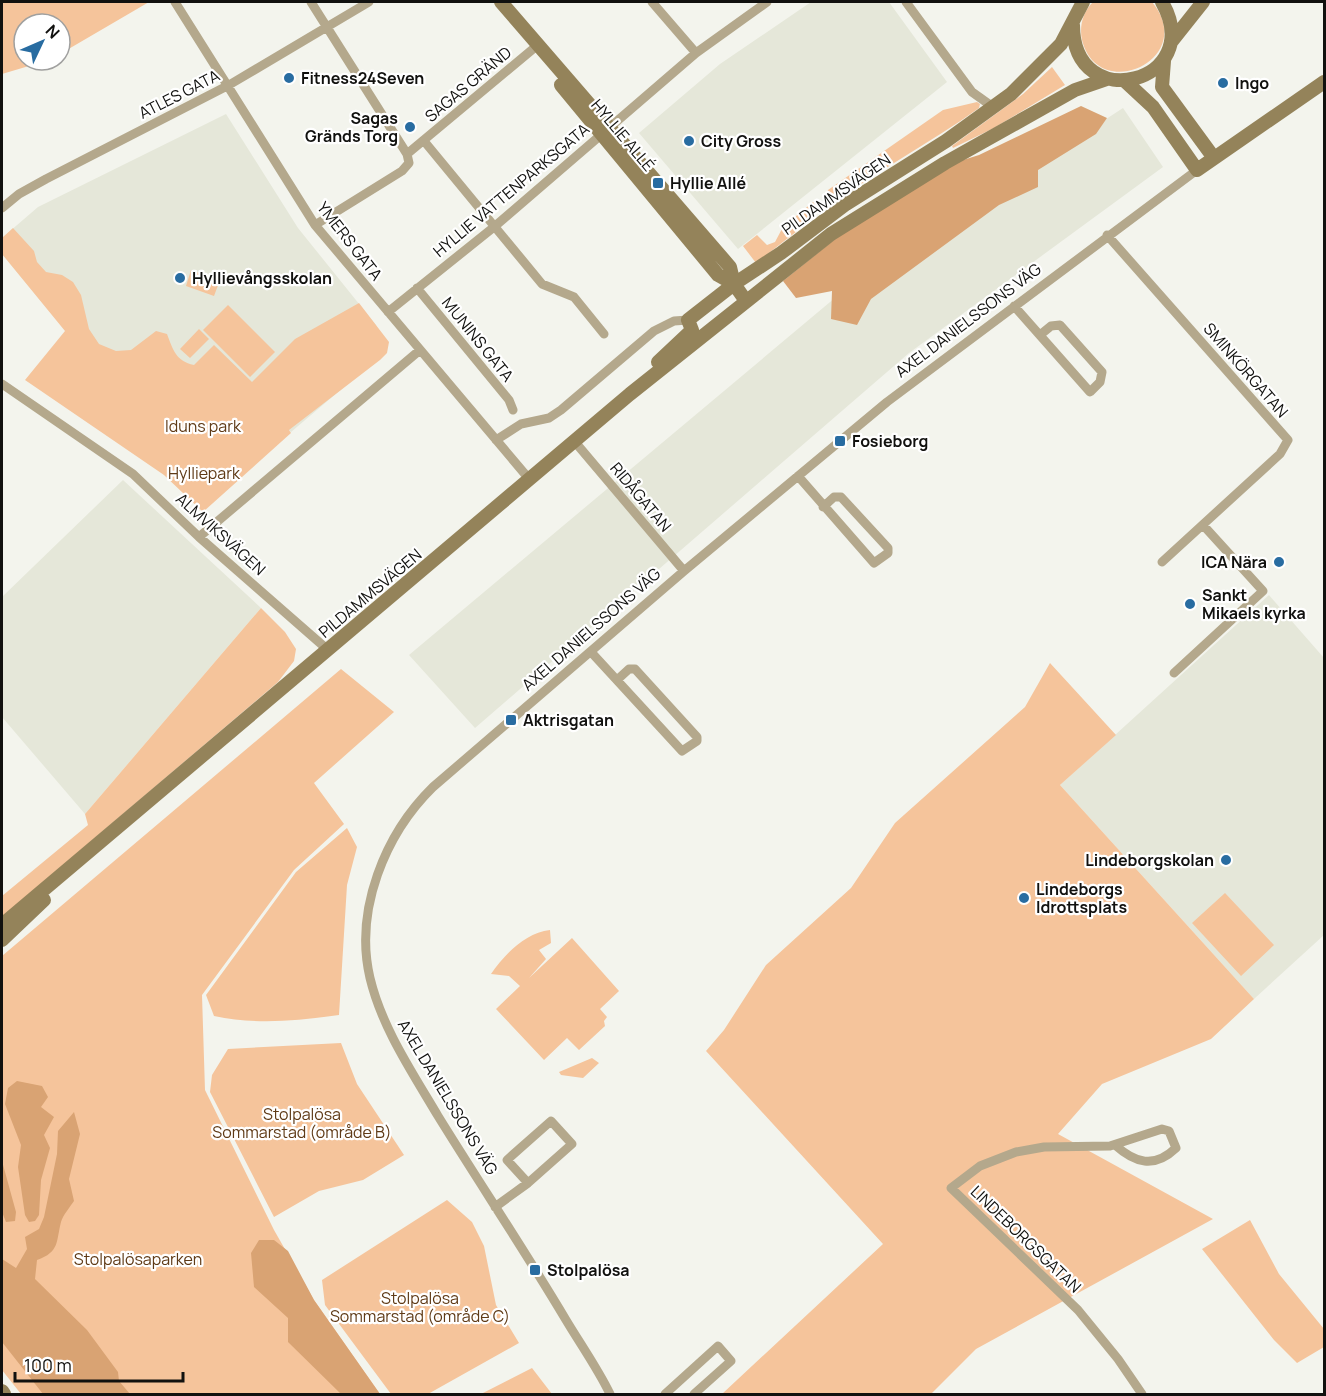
<svg xmlns="http://www.w3.org/2000/svg" width="1326" height="1396" font-family="Manrope,sans-serif">
	<style>
		.built { fill: #e5e7d9 }
		.green { fill: #f5c49b }
		.forest { fill: #d9a373 }
		.lines { fill: none; stroke-linecap: round; stroke-linejoin: round }
		.street { stroke: #b4a88c; stroke-width: 9 }
		.secondary { stroke: #94835a; stroke-width: 14 }
		.poi-dot { fill: #286ca1; stroke: #fff; stroke-width: 2 }
		.labels { text-anchor: middle; dominant-baseline: central; stroke-width: 4.5; stroke-linejoin: round; paint-order: stroke }
		.poi-label { font-size: 16px; font-weight: bold; fill: #11110f; stroke: #fff; text-anchor: start }
		.street-label { font-size: 16px; fill: #11110f; stroke: #fff }
		.park-label { font-size: 16px; fill: #5f3a16; stroke: #fff }
	</style>
	<rect width="100%" height="100%" fill="#f3f4ed"/>
	<path class="built" d="M 811,2 L 889,2 L 947,82 L 738,249 L 639,133 L 720,64 Z
		M 1123,108 L 1163,167 L 909,353 L 475,728 L 409,655 L 842,292 Z
		M 226,114 L 298,228 L 376,325 L 384,353 L 291,432 L 265,407 L 107,381 L 2,254 L 2,238 L 38,207 Z
		M 123,480 L 261,608 L 85,814 L 2,717 L 2,597 Z
		M 1269,595 L 1324,658 L 1324,935 L 1254,999 L 1060,785 Z"/>
	<path class="green" d="M 2,2 L 149,2 L 60,54 L 60,24 L 24,24 L 24,60 L 49,60 L 2,74 Z
		M 1093,2 L 1152,2 C 1199,59 1098,105 1082,40 C 1079,26 1083,12 1093,2 Z
		M 1052,67 L 1065,85 L 994,128 L 953,148 L 952,146 L 1023,94 Z
		M 977,102 L 980,104 L 979,108 C 929,144 874,172 825,210 L 825,200 L 828,190 L 943,110 Z
		M 813,202 L 818,207 L 810,221 L 756,263 L 743,246 L 757,235 L 767,245 L 775,242 L 783,227 Z
		M 13,228 L 34,251 L 37,262 L 46,272 L 62,275 L 73,282 L 81,295 L 89,329 L 99,344 L 116,351 L 131,350 L 156,331 L 167,334 C 173,350 176,361 194,365 L 214,345 L 252,382 L 295,339 L 359,303 L 389,342 L 387,353 L 380,360 L 289,430 L 291,433 L 203,512 L 164,475 L 25,380 L 65,331 L 2,254 L 2,238 Z
		M 191,270 L 220,280 L 214,296 L 186,286 Z
		M 228,305 L 275,352 L 250,377 L 203,330 Z
		M 199,329 L 209,339 L 190,358 L 180,349 Z
		M 261,608 L 285,632 L 296,649 L 294,661 L 278,682 L 2,917 L 2,896 L 88,825 L 85,814 Z
		M 1050,663 L 1116,735 L 1060,785 L 1254,999 L 1211,1039 L 1102,1084 L 1058,1134 L 1213,1219 L 976,1349 L 931,1394 L 722,1394 L 883,1244 L 706,1051 L 724,1030 L 766,965 L 851,888 L 895,823 L 1025,707 Z
		M 341,669 L 394,712 L 314,783 L 344,824 L 294,870 L 202,995 L 205,1090 L 274,1230 L 314,1300 L 380,1394 L 21,1394 L 2,1370 L 2,956 Z
		M 347,828 L 357,847 L 347,885 L 339,1015 C 297,1021 255,1025 214,1016 L 206,995 L 296,872 Z
		M 1225,893 L 1274,945 L 1241,976 L 1192,923 Z
		M 550,930 L 551,943 L 539,950 L 546,959 L 529,978 L 572,938 L 619,991 L 600,1009 L 607,1017 L 604,1021 L 605,1026 L 579,1050 L 567,1038 L 544,1060 L 496,1009 L 520,986 L 509,976 L 491,974 C 505,954 525,933 550,930 Z
		M 341,1043 L 357,1084 L 404,1155 L 363,1180 L 319,1191 L 274,1217 L 210,1092 L 212,1075 L 228,1049 Z
		M 592,1058 L 599,1063 L 583,1078 L 561,1075 L 559,1072 Z
		M 447,1200 L 472,1222 L 484,1246 L 496,1305 L 519,1343 L 428,1394 L 391,1394 L 325,1305 L 322,1280 Z
		M 1250,1220 L 1279,1274 L 1324,1329 L 1324,1347 L 1297,1363 L 1274,1340 L 1202,1249 Z
		M 532,1368 L 552,1394 L 481,1394 Z"/>
	<path class="forest" d="M 1081,106 L 1107,118 L 1096,134 L 1038,170 L 1038,187 L 999,205 L 871,299 L 857,325 L 831,319 L 832,291 L 796,298 L 783,281 L 835,239 L 944,166 L 979,155 Z
		M 17,1081 L 42,1086 L 48,1097 L 41,1107 L 54,1117 L 44,1135 L 50,1148 L 41,1180 L 39,1215 L 35,1221 L 29,1222 L 25,1215 L 18,1167 L 21,1145 L 5,1104 L 8,1088 Z
		M 74,1112 L 80,1134 L 69,1179 L 74,1201 C 70,1207 63,1215 61,1222 C 56,1241 60,1252 37,1260 L 35,1279 L 87,1330 L 118,1372 L 119,1381 L 130,1394 L 43,1394 L 2,1342 L 2,1259 L 16,1268 L 27,1249 L 25,1237 L 39,1229 L 44,1217 L 57,1154 L 58,1131 Z
		M 2,1161 L 16,1212 L 15,1221 L 6,1222 L 2,1212 Z
		M 259,1240 L 274,1240 L 288,1251 L 314,1300 L 380,1394 L 341,1394 L 288,1342 L 288,1318 L 254,1287 L 251,1253 Z"/>
	<g class="lines">
		<path class="street" d="M 175,2 L 315,225 L 530,480
			M 311,2 L 407,154 L 409,163 L 402,171 L 315,225
			M 652,2 L 696,53
			M 906,2 L 972,92 L 993,107
			M 424,141 L 542,284 L 574,297 L 604,334
			M 407,154 L 533,49
			M 2,208 L 19,194 L 46,179 L 229,85 L 369,2
			M 1107,235 L 1288,440 L 1280,454 L 1162,562
			M 417,288 L 509,400 L 513,410
			M 1014,306 L 1090,392 L 1100,382 L 1102,372 L 1060,325 L 1051,326 L 1040,335
			M 388,312 L 494,227 L 696,53 L 767,2
			M 2,384 L 133,474 L 199,537 L 328,650
			M 496,440 L 521,424 L 549,418 L 561,410 L 654,331 L 674,321 L 688,320
			M 575,442 L 684,571
			M 798,476 L 874,563 L 888,553 L 888,548 L 841,497 L 834,497 L 823,507
			M 199,537 L 420,350
			M 591,652 L 682,751 L 697,741 L 697,737 L 635,669 L 629,669 L 617,680
			M 1174,673 L 1263,591 L 1203,525
			M 1115,1145 C 1135,1163 1154,1169 1176,1148 L 1169,1131 L 1162,1129 L 1110,1146 L 1044,1147 L 1016,1152 L 980,1166 L 951,1188 L 1078,1310 L 1118,1359 L 1142,1394
			M 495,1207 L 528,1183 L 572,1144 L 551,1121 L 507,1160 L 528,1183
			M 610,1394 C 598,1369 581,1345 566,1320 C 525,1251 480,1184 438,1116 C 412,1072 382,1028 370,978 C 354,910 385,834 433,787 L 684,571 L 887,402 L 1197,170
			M 665,1394 L 718,1346 L 731,1361 L 694,1394"/>
		<path class="secondary" d="M 501,2 L 730,267 L 734,284 L 746,301
			M 1073,25 C 1073,117 1208,83 1162,2
			M 1172,41 L 1203,2
			M 1164,61 L 1162,87 L 1214,158
			M 1125,81 L 1153,107 L 1197,170 L 1324,82
			M 561,85 L 718,275 L 734,284
			M 658,362 L 692,330 L 688,320 L 734,284 L 781,253 L 846,204 L 946,141 L 1011,94 L 1061,44 L 1083,2
			M 2,925 L 630,394 L 831,234 L 945,163 L 1075,90 L 1107,79
			M 2,940 L 44,900
			M 2,1391 L 4,1394"/>
	</g>
	<g class="poi-dot">
		<circle cx="289" cy="78" r="6"/>
		<circle cx="1223" cy="83" r="6"/>
		<circle cx="410" cy="127" r="6"/>
		<circle cx="689" cy="141" r="6"/>
		<rect x="652" y="177" width="12" height="12" rx="3"/>
		<circle cx="180" cy="278" r="6"/>
		<rect x="834" y="435" width="12" height="12" rx="3"/>
		<circle cx="1279" cy="562" r="6"/>
		<circle cx="1190" cy="604" r="6"/>
		<rect x="505" y="714" width="12" height="12" rx="3"/>
		<circle cx="1226" cy="860" r="6"/>
		<circle cx="1024" cy="898" r="6"/>
		<rect x="529" y="1264" width="12" height="12" rx="3"/>
	</g>
	<g class="labels">
		<g class="poi-label">
			<text x="301" y="78">Fitness24Seven</text>
			<text x="1235" y="83">Ingo</text>
			<text x="398" y="118" text-anchor="end">Sagas<tspan x="398" dy="18">Gränds Torg</tspan></text>
			<text x="701" y="141">City Gross</text>
			<text x="670" y="183">Hyllie Allé</text>
			<text x="192" y="278">Hyllievångsskolan</text>
			<text x="852" y="441">Fosieborg</text>
			<text x="1267" y="562" text-anchor="end">ICA Nära</text>
			<text x="1202" y="595">Sankt<tspan x="1202" dy="18">Mikaels kyrka</tspan></text>
			<text x="523" y="720">Aktrisgatan</text>
			<text x="1214" y="860" text-anchor="end">Lindeborgskolan</text>
			<text x="1036" y="889">Lindeborgs<tspan x="1036" dy="18">Idrottsplats</tspan></text>
			<text x="547" y="1270">Stolpalösa</text>
		</g>
		<g class="street-label">
			<text transform="translate(468 84) rotate(-40)">SAGAS GRÄND</text>
			<text transform="translate(179 94) rotate(-27)">ATLES GATA</text>
			<text transform="translate(623 135) rotate(50)">HYLLIE ALLÉ</text>
			<text transform="translate(511 190) rotate(-40)">HYLLIE VATTENPARKSGATA</text>
			<text transform="translate(836 194) rotate(-35)">PILDAMMSVÄGEN</text>
			<text transform="translate(350 241) rotate(52)">YMERS GATA</text>
			<text transform="translate(968 320) rotate(-37)">AXEL DANIELSSONS VÄG</text>
			<text transform="translate(478 339) rotate(51)">MUNINS GATA</text>
			<text transform="translate(1246 370) rotate(49)">SMINKÖRGATAN</text>
			<text transform="translate(641 497) rotate(50)">RIDÅGATAN</text>
			<text transform="translate(221 534) rotate(42)">ALMVIKSVÄGEN</text>
			<text transform="translate(370 593) rotate(-40)">PILDAMMSVÄGEN</text>
			<text transform="translate(591 629) rotate(-41)">AXEL DANIELSSONS VÄG</text>
			<text transform="translate(448 1097) rotate(59)">AXEL DANIELSSONS VÄG</text>
			<text transform="translate(1026 1239) rotate(44)">LINDEBORGSGATAN</text>
		</g>
		<g class="park-label">
			<text x="203" y="426">Iduns park</text>
			<text x="204" y="473">Hylliepark</text>
			<text x="302" y="1114">Stolpalösa<tspan x="302" dy="18">Sommarstad (område B)</tspan></text>
			<text x="138" y="1259">Stolpalösaparken</text>
			<text x="420" y="1298">Stolpalösa<tspan x="420" dy="18">Sommarstad (område C)</tspan></text>
		</g>
	</g>
	<rect width="1326" height="1396" fill="none" stroke="#11110f" stroke-width="6"/>
	<g transform="translate(42 42) rotate(46)"><circle r="28" fill="#ffffff" stroke="#a0a09f" stroke-width="1.5"/>
	<path d="M0-4.5L10 22L0 15L-10 22Z" fill="#286ca1"/>
	<text y="-9" font-size="16" font-weight="bold" text-anchor="middle" fill="#11110f">N</text>
	</g>
	<path d="M15 1372v9h168v-9" fill="none" stroke="#11110f" stroke-width="3"/>
	<text x="24" y="1372" font-size="18" fill="#11110f" stroke="#ffffff" stroke-width="4.5" paint-order="stroke">100 m</text>
</svg>
